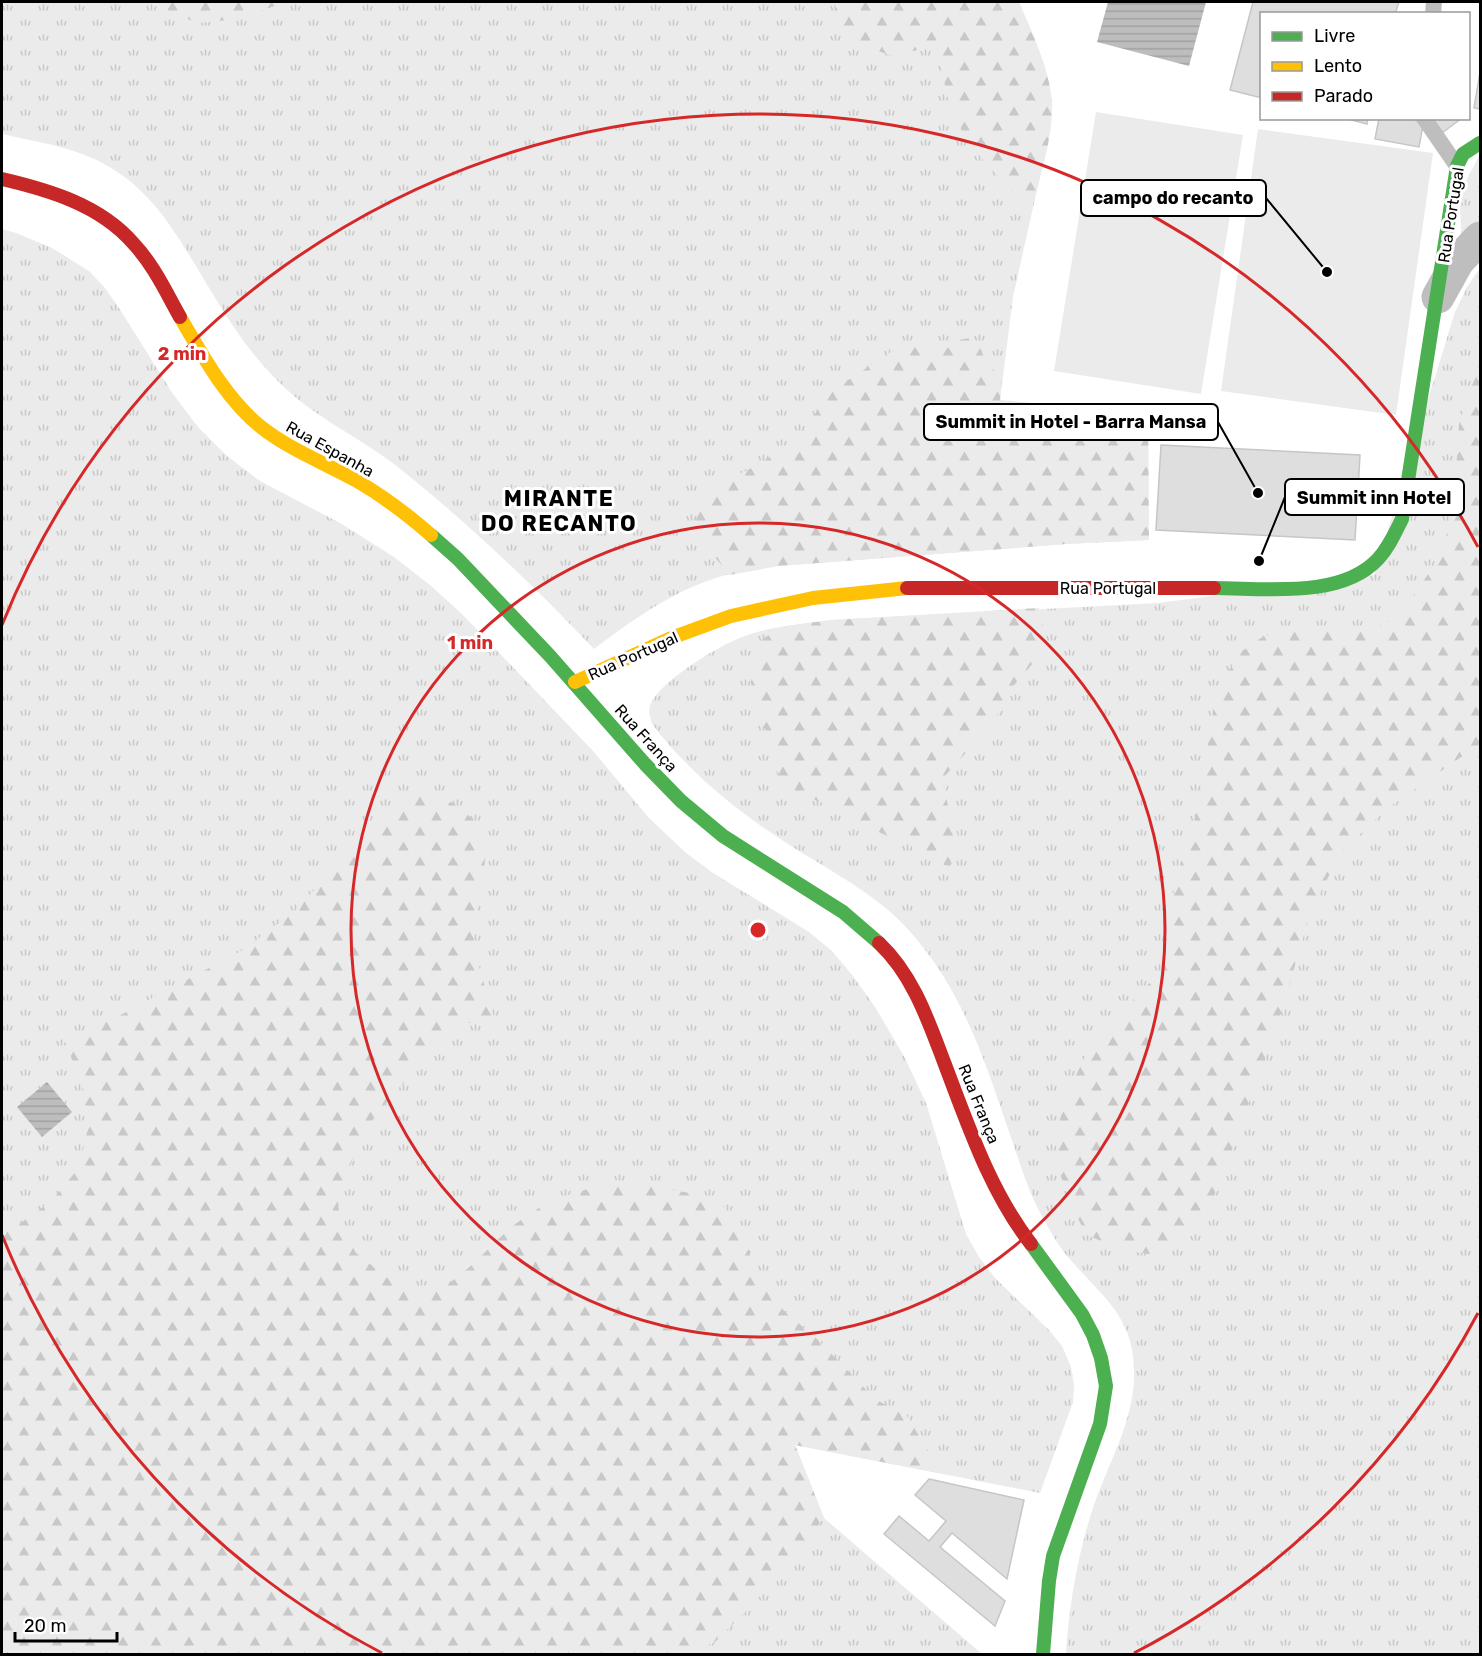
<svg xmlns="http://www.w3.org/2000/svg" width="1482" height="1656" font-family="Rubik,sans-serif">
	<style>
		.grass { fill: url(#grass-tufts) }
		.forest { fill: url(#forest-firs) }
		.pitch { fill: #ebebeb }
		.water { fill: url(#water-rules) }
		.building { fill: #dedede; stroke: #c6c6c6; stroke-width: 1.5 }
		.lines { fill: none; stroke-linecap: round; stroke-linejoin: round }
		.lane { stroke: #bebebe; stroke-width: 16 }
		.street { stroke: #bebebe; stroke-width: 33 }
		.fast { stroke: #4caf50; stroke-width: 14 }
		.slow { stroke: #ffc107; stroke-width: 14 }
		.jam { stroke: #c62828; stroke-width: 14 }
		.ring { fill: none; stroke: #d62828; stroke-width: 3 }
		.labels { text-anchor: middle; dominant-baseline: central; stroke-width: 6; stroke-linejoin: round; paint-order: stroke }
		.street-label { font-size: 16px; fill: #000; stroke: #fff }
		.district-label { font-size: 22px; font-weight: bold; letter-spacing: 1.5px; fill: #000; stroke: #fff }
		.centre { fill: #d62828; stroke: #fff; stroke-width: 3 }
		.ring-label { font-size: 18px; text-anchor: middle; font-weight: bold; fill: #d62828; stroke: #fff; stroke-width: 6; stroke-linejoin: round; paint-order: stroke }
		.leader { fill: none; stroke: #000; stroke-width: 2 }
		.callout-dot { fill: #000; stroke: #fff; stroke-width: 2 }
		.callout { fill: #fff; stroke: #000; stroke-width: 2 }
		.callout-label { font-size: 18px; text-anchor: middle; font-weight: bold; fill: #000 }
	</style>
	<defs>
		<pattern id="grass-tufts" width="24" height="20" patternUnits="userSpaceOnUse" patternTransform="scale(1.5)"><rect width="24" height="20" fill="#ebebeb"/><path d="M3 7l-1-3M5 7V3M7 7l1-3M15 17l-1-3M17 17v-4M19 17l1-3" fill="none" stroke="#c8c8c8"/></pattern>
		<pattern id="forest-firs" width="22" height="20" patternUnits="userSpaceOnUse" patternTransform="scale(1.5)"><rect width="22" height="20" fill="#ebebeb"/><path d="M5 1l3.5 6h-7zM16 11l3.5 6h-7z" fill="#c8c8c8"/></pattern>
		<pattern id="water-rules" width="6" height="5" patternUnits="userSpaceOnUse" patternTransform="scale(1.5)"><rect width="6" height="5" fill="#bdbdbd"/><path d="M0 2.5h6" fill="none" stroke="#a1a1a1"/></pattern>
	</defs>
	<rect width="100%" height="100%" fill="#fff"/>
	<path class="grass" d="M 2,2 L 1019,2 L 1046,73 L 1052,102 L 1050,132 L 1013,297 L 1000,400 L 1148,413 L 1149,540 L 1066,544 L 778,566 C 756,570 732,572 710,580 C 669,594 628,623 594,649 C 531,583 466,521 394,464 C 360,438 317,418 286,389 C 257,362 234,330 214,296 C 178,238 153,182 85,155 C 59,145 29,140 2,134 Z
		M 1480,154 L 1480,226 L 1462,241 L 1459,195 Z
		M 2,229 L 16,233 L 52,248 L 89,271 L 105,288 L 119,308 L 173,394 L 198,427 L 227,456 L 260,481 L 340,523 L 394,557 L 430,585 L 462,614 L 593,751 L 649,818 L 685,852 L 713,873 L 809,932 L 832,951 L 853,976 L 875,1007 L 905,1058 L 926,1103 L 966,1234 L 979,1257 L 996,1279 L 1049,1330 L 1062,1346 L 1071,1367 L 1074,1385 L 1073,1402 L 1040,1493 L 795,1445 L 824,1518 L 982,1654 L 2,1654 Z
		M 1480,268 L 1480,1654 L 1066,1654 C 1069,1605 1078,1552 1094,1505 C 1109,1462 1134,1421 1134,1375 C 1135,1316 1102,1297 1067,1256 C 1058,1245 1050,1231 1043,1218 C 1027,1190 1019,1159 1008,1129 C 986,1063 963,995 918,941 C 882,895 830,872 782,840 C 733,808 688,771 652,724 C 650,717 648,713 650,706 C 658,682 721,644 745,636 C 772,626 803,624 831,620 L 1158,603 L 1374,575 L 1455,312 L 1467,287 Z"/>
	<path class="forest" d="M 160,2 L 285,2 L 239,19 L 197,23 L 164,9 Z
		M 834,2 L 1019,2 C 1032,33 1050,69 1052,103 C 1053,139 1040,175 1032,209 C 999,178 958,141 947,95 C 943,79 942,61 938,45 L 893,56 L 857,44 L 836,21 Z
		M 970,338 L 979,345 L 986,362 L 1002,378 L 1000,401 L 1148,413 L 1149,540 L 1066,544 L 778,566 L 730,575 L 713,555 L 695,523 L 700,508 L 709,493 L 722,480 L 746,471 L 786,448 L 799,437 L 814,417 L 820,403 L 839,386 L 891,352 L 909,347 L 945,350 L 958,340 Z
		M 1480,368 L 1480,744 L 1389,807 L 1341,852 L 1311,911 L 1276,1030 L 1211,1204 L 1193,1233 L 1176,1249 L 1148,1254 L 1120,1249 L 1087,1235 L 1072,1208 L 1057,1165 L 1056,1137 L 1065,1098 L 1086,1055 L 1105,1029 L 1163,969 L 1167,943 L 1164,926 L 1195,818 L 1216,700 L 1223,679 L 1242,651 L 1261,638 L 1287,626 L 1312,626 L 1334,630 L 1373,629 L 1390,621 L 1404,609 L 1433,567 L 1447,533 L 1454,503 L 1459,424 L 1468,394 Z
		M 1039,608 L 1043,626 L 1044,643 L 1039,656 L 1010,690 L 997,716 L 982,735 L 943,778 L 949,813 L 959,838 L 957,849 L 950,867 L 928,859 L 910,845 L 864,826 L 842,810 L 804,796 L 783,783 L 776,769 L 775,748 L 765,729 L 756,717 L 751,682 L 757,650 L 763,639 L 780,627 L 831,620 Z
		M 429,794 L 453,803 L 474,820 L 486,849 L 483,882 L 476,918 L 473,946 L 495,1021 L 468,1023 L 437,1040 L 419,1067 L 391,1096 L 366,1129 L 338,1193 L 339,1222 L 356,1253 L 390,1280 L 415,1288 L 452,1281 L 472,1265 L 511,1227 L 549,1201 L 617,1180 L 701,1195 L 720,1203 L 740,1226 L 750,1253 L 751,1269 L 765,1289 L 786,1313 L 815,1337 L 875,1399 L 907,1416 L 929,1452 L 938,1473 L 795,1445 L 824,1518 L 756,1601 L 715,1642 L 687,1654 L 2,1654 L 2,1228 L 24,1221 L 52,1200 L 78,1169 L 88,1129 L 83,1088 L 64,1039 L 115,1018 L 243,950 L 294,912 L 388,810 L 411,798 Z"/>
	<path class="pitch" d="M 1096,112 L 1243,135 L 1201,394 L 1054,371 Z
		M 1258,129 L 1433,153 L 1396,415 L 1221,391 Z"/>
	<path class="water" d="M 1108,2 L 1206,2 L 1189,66 L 1097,42 Z
		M 47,1082 L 72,1112 L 42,1137 L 17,1107 Z"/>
	<path class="building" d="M 1253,2 L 1399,2 L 1395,14 L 1262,14 L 1262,98 L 1230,90 Z
		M 1480,72 L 1480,109 L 1474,108 Z
		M 1344,118 L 1368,118 L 1367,124 Z
		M 1379,118 L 1424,120 L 1419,147 L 1375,139 Z
		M 1432,118 L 1462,118 L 1442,133 Z
		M 1161,445 L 1360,455 L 1355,540 L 1156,530 Z
		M 929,1479 L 1024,1500 L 1007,1579 L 952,1533 L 940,1547 L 1005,1601 L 995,1626 L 884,1534 L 899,1516 L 929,1541 L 946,1521 L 915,1495 Z"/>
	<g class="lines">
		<path class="lane" d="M 1433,14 L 1434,2
			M 1424,118 L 1457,166"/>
		<path class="street" d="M 1438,297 L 1458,261 L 1480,238"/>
		<path class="fast" d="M 431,535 L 458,559 L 550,656 L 645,764 L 681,801 L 723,836 L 843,912 L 879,943
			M 1214,588 C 1265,588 1341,599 1378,559 C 1389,547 1395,533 1402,519 L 1457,166 L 1463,154 L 1480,143
			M 1031,1244 L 1082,1314 L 1093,1335 L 1101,1358 L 1106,1386 L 1100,1424 L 1053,1556 L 1049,1581 L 1043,1654"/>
		<path class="slow" d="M 180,317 C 203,356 226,399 261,427 C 290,450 325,463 357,481 C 383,496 408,515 431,535
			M 575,682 L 671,638 L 731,616 L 813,598 L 907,588"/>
		<path class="jam" d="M 2,179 C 49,190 100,205 133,243 C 153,264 166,292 180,317
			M 907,588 L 1214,588
			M 879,943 C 913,975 928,1020 944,1062 C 968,1125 990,1191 1031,1244"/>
	</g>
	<g class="ring">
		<circle cx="758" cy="930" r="407"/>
		<path d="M1478 1313A815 815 0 0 1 1134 1653M382 1653A815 815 0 0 1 2 1235M2 625A815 815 0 0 1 1478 547"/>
	</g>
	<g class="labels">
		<g class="street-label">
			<text transform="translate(1451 215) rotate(-81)">Rua Portugal</text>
			<text transform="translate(330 449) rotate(29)">Rua Espanha</text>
			<text x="1108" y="588">Rua Portugal</text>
			<text transform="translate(633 656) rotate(-24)">Rua Portugal</text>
			<text transform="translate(646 738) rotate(48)">Rua França</text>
			<text transform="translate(979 1104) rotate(68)">Rua França</text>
		</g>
		<g class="district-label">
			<text x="559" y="498">MIRANTE<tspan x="559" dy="25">DO RECANTO</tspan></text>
		</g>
	</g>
	<circle cx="758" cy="930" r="9" class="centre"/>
	<g class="ring-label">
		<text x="182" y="360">2 min</text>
		<text x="470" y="649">1 min</text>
	</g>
	<path class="leader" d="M1327 272L1266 198M1258 493L1218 422M1259 561L1285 497"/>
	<g class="callout-dot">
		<circle cx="1327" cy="272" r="6"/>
		<circle cx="1258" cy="493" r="6"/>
		<circle cx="1259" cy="561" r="6"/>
	</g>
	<g class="callout">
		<rect x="1081" y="180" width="185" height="36" rx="6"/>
		<rect x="924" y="404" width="294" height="36" rx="6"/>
		<rect x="1285" y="479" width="179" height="36" rx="6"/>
	</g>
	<g class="callout-label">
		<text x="1173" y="204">campo do recanto</text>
		<text x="1071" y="428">Summit in Hotel - Barra Mansa</text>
		<text x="1374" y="504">Summit inn Hotel</text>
	</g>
	<rect width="1482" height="1656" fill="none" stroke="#000000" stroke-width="6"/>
	<rect x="1260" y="12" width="210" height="108" fill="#ffffff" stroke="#999999" stroke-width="1.5"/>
	<rect x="1272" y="32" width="30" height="9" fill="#4caf50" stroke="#999999" stroke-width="1.5"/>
	<text x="1314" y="42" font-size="18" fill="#000000">Livre</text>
	<rect x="1272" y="62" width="30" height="9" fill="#ffc107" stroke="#999999" stroke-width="1.5"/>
	<text x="1314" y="72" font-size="18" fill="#000000">Lento</text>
	<rect x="1272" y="92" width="30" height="9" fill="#c62828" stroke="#999999" stroke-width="1.5"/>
	<text x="1314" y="102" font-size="18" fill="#000000">Parado</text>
	<path d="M15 1632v9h102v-9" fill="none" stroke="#000000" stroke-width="3"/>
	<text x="24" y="1632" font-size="18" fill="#000000" stroke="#ffffff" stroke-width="4.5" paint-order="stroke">20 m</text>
</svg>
